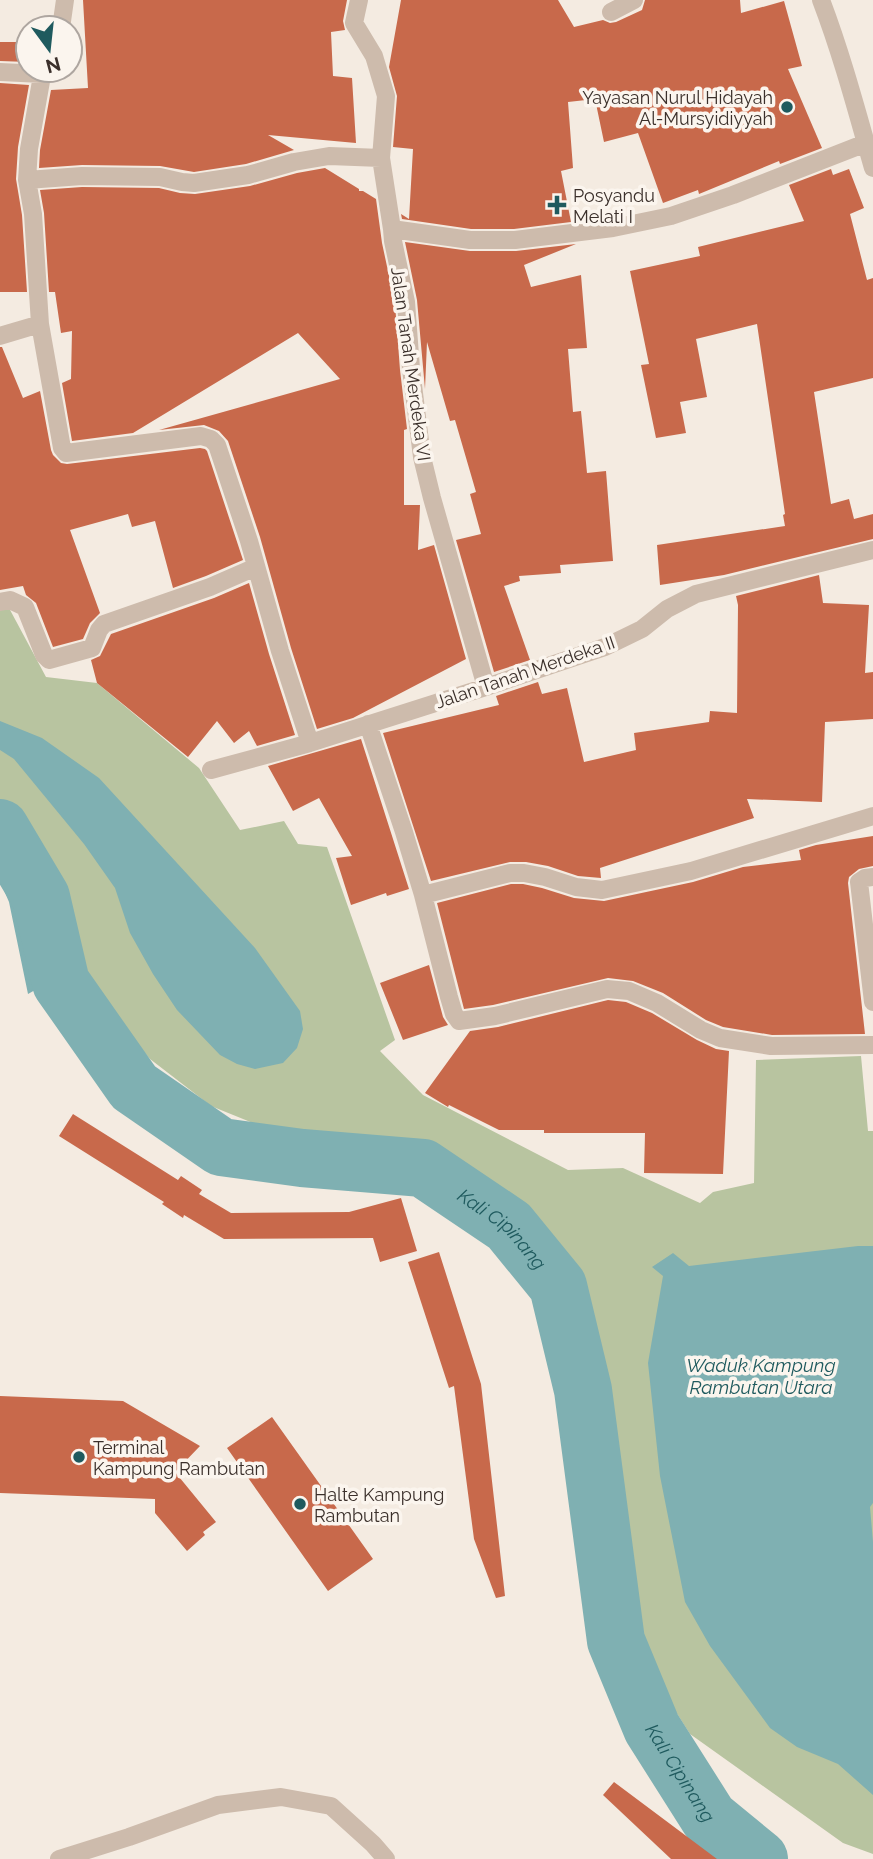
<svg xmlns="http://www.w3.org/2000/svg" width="873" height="1859" font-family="Raleway,sans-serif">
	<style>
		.green { fill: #b8c4a0 }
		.water { fill: #7fb0b2 }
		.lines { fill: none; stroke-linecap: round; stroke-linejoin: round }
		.river { stroke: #7fb0b2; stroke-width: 58 }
		.building { fill: #c8694b }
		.minor { stroke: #cdbbac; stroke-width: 18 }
		.poi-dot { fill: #1f5a5e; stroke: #fbf5ee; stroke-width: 2.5 }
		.labels { text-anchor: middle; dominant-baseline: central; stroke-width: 7; stroke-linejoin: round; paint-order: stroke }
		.poi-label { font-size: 18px; fill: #3b302b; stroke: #fbf5ee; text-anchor: start }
		.street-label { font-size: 18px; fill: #3b302b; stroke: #fbf5ee }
		.water-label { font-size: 19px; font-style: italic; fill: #1f5a5e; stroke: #fbf5ee }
	</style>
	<rect width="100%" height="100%" fill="#f4ebe1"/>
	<path class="green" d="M 9,608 L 46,677 L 97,683 L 199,768 L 240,830 L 284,821 L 298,844 L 327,847 L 395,1040 L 380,1051 L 423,1095 L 568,1170 L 623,1168 L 700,1203 L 713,1192 L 754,1183 L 756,1060 L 861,1056 L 868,1131 L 873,1131 L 873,1854 L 843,1843 L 690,1734 L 655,1679 L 631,1631 L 621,1602 L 594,1352 L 577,1288 L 552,1243 L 500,1197 L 431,1152 L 360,1139 L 265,1128 L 211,1106 L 150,1059 L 74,968 L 62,926 L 41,878 L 11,826 L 0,813 L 0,609 Z"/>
	<path class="water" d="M 0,721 L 42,738 L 99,778 L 255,948 L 300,1011 L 303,1029 L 297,1048 L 283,1063 L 255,1069 L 237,1064 L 220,1055 L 177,1010 L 153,974 L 130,933 L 115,888 L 84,844 L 14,759 L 0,750 Z
		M 0,813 C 36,858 58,912 74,968 L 28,994 L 9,902 L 0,881 Z
		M 858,1246 L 873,1246 L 873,1503 L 870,1507 L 873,1542 L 873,1795 L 838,1764 L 797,1747 L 770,1728 L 710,1646 L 685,1602 L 660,1476 L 648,1363 L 663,1276 L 652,1267 L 673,1253 L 689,1266 Z"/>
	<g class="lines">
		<path class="river" id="s1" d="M 0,828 L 41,897 L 61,983 L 134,1087 L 221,1147 L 302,1158 L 423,1168 L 509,1226 L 558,1286 L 583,1390 L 616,1641 L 652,1728 L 709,1818 L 759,1859"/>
	</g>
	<path class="building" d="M 83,0 L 347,0 L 343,21 L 345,30 L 331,32 L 333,76 L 352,78 L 356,143 L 268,135 L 294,150 L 246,164 L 194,172 L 160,166 L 82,165 L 39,168 L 40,150 L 51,90 L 88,88 Z
		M 401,0 L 558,0 L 574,27 L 603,20 L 610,23 L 616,22 L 642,10 L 645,0 L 740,0 L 741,13 L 784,1 L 802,66 L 788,69 L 822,148 L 780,164 L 779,161 L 699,194 L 698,190 L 663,203 L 638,133 L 604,142 L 595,99 L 568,102 L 573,168 L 561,171 L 571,222 L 514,229 L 471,229 L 402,219 L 401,214 L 409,219 L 413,149 L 393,147 L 397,96 L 389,67 Z
		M 0,42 L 28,42 L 28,62 L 0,61 Z
		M 0,83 L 29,85 L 18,147 L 16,179 L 22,215 L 27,292 L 0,292 Z
		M 325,168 L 359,189 L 359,191 L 363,191 L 376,199 L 382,243 L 395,304 L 400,370 L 407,429 L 404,430 L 404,505 L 420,505 L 418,550 L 434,545 L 466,659 L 353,718 L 317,729 L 291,648 L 260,537 L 228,441 L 219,431 L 204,425 L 159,430 L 340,379 L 298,333 L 133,433 L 72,441 L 62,383 L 71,379 L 72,331 L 61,333 L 55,292 L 49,292 L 44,213 L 40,190 L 82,187 L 159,188 L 180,193 L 195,194 L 250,186 L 297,173 Z
		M 831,169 L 833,175 L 849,169 L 864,208 L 850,214 L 867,280 L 873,278 L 873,378 L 814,392 L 831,504 L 849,499 L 854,519 L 873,514 L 873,539 L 724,575 L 660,585 L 657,545 L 785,526 L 783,515 L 785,514 L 757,324 L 696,339 L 707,397 L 680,402 L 686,433 L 656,438 L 641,365 L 649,364 L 630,271 L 700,256 L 698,247 L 804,221 L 789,185 Z
		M 405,242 L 470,251 L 516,251 L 576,244 L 524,265 L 531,287 L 581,275 L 587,348 L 568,349 L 573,412 L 581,411 L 587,473 L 606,471 L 613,561 L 560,565 L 561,573 L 519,576 L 520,581 L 504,586 L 530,660 L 494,672 L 456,540 L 481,534 L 470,494 L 476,492 L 455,420 L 450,421 L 427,342 L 425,389 L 417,300 Z
		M 0,347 L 2,347 L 23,398 L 40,391 L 51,450 L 53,455 L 61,463 L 67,464 L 200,448 L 205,449 L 207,451 L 243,560 L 206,576 L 173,588 L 155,521 L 132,527 L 128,514 L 70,530 L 100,613 L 90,623 L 83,639 L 53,647 L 36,603 L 26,595 L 23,586 L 0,590 Z
		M 819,575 L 823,603 L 869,605 L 865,673 L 873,672 L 873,719 L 825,722 L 822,802 L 747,799 L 754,818 L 600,868 L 601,878 L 578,876 L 548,866 L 526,862 L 510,862 L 431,881 L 383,733 L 499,705 L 496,696 L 538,682 L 542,694 L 567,688 L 584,762 L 636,750 L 634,733 L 709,722 L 710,711 L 737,713 L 738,605 L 736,596 Z
		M 249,583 L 269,654 L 295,735 L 257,746 L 249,731 L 234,743 L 217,721 L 188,757 L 97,683 L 91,660 L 100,656 L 111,634 L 214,598 Z
		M 361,739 L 409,889 L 387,896 L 386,893 L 351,905 L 336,858 L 352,856 L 319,798 L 293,811 L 268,766 Z
		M 873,836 L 873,866 L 859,869 L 849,877 L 848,883 L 865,1034 L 772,1035 L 723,1027 L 706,1020 L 663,993 L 633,981 L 608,978 L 493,1005 L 464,1009 L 437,903 L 511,884 L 523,884 L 542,888 L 574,898 L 604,901 L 693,882 L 743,867 L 801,860 L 799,850 L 816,845 Z
		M 429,965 L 443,1017 L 448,1025 L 403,1040 L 380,983 Z
		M 608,1000 L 626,1002 L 652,1013 L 697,1040 L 716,1049 L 729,1051 L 723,1174 L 644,1173 L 645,1133 L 544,1133 L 544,1130 L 499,1130 L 449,1105 L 448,1107 L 425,1093 L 470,1031 L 498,1027 Z
		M 73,1114 L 178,1180 L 181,1176 L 202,1190 L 199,1194 L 231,1213 L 349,1212 L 401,1198 L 417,1251 L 380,1262 L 373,1238 L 224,1239 L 184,1215 L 183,1218 L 162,1204 L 164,1202 L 59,1136 Z
		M 439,1252 L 481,1384 L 505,1596 L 496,1598 L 474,1539 L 454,1386 L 449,1388 L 408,1262 Z
		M 0,1396 L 123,1401 L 200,1446 L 175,1472 L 216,1522 L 203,1532 L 205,1535 L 187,1551 L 155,1513 L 155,1499 L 0,1493 Z
		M 272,1417 L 373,1559 L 328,1591 L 227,1448 Z
		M 614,1782 L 717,1859 L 671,1859 L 603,1795 Z"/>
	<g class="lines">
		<path class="minor" d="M 359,0 L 354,23 L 374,56 L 386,96 L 381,158
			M 821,0 C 842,55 857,112 873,168
			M 611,12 L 634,0
			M 61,28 L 65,0
			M 43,70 L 29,149 L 27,180 L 33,214 L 40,324 L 62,448 L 66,453 L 201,436 L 211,439 L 217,445 L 249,541 L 280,651 L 310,743
			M 0,72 L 42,74
			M 27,180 L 82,176 L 160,177 L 182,182 L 194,183 L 248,175 L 294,162 L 329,156 L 381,158 L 392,229
			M 0,336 L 40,324
			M 0,602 L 10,600 L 25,607 L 44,655 L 49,660 L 92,648 L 99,630 L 104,624 L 210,587 L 256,567
			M 486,687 L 432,498 L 422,457 L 411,369 L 406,302 L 393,241 L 392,229 L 470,240 L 515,240 L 613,228 L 671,216 L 733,195 L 866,143
			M 368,724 L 404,832 L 423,895 L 449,997 L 454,1014 L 459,1021 L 495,1016 L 607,989 L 629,991 L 657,1003 L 701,1030 L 720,1038 L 771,1046 L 873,1045
			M 211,770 L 310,743 L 486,687 L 605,647 L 642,629 L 667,609 L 696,594 L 873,550
			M 873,877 L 865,878 L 859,882 L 873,1002
			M 423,895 L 510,873 L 524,873 L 545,877 L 576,887 L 602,890 L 691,871 L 873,816
			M 59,1859 L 129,1837 L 218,1805 L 281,1797 L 331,1806 L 373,1844 L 386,1859"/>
	</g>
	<g class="poi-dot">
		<circle cx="787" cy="107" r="7"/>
		<path d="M553.5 194.5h7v7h7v7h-7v7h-7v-7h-7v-7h7z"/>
		<circle cx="79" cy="1457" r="7"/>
		<circle cx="300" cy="1504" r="7"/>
	</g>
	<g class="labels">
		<g class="poi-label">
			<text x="773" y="97" text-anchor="end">Yayasan Nurul Hidayah<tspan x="773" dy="21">Al-Mursyidiyyah</tspan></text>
			<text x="573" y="195">Posyandu<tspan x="573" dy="21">Melati I</tspan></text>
			<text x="93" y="1447">Terminal<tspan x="93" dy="21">Kampung Rambutan</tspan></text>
			<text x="314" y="1494">Halte Kampung<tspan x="314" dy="21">Rambutan</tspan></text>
		</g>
		<g class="street-label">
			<text transform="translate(411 364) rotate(82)">Jalan Tanah Merdeka VI</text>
			<text transform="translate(525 672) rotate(-19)">Jalan Tanah Merdeka II</text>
		</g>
		<g class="water-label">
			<text stroke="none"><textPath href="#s1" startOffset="705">Kali Cipinang</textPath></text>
			<text x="761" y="1365">Waduk Kampung<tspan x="761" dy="22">Rambutan Utara</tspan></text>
			<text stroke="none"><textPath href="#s1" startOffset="1293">Kali Cipinang</textPath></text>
		</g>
	</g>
	<g transform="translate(49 49) rotate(165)"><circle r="33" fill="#fbf5ee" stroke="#aea6a0" stroke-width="2"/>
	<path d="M0-5L12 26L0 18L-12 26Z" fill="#1f5a5e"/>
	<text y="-10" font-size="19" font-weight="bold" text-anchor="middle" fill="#3b302b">N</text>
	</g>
</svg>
